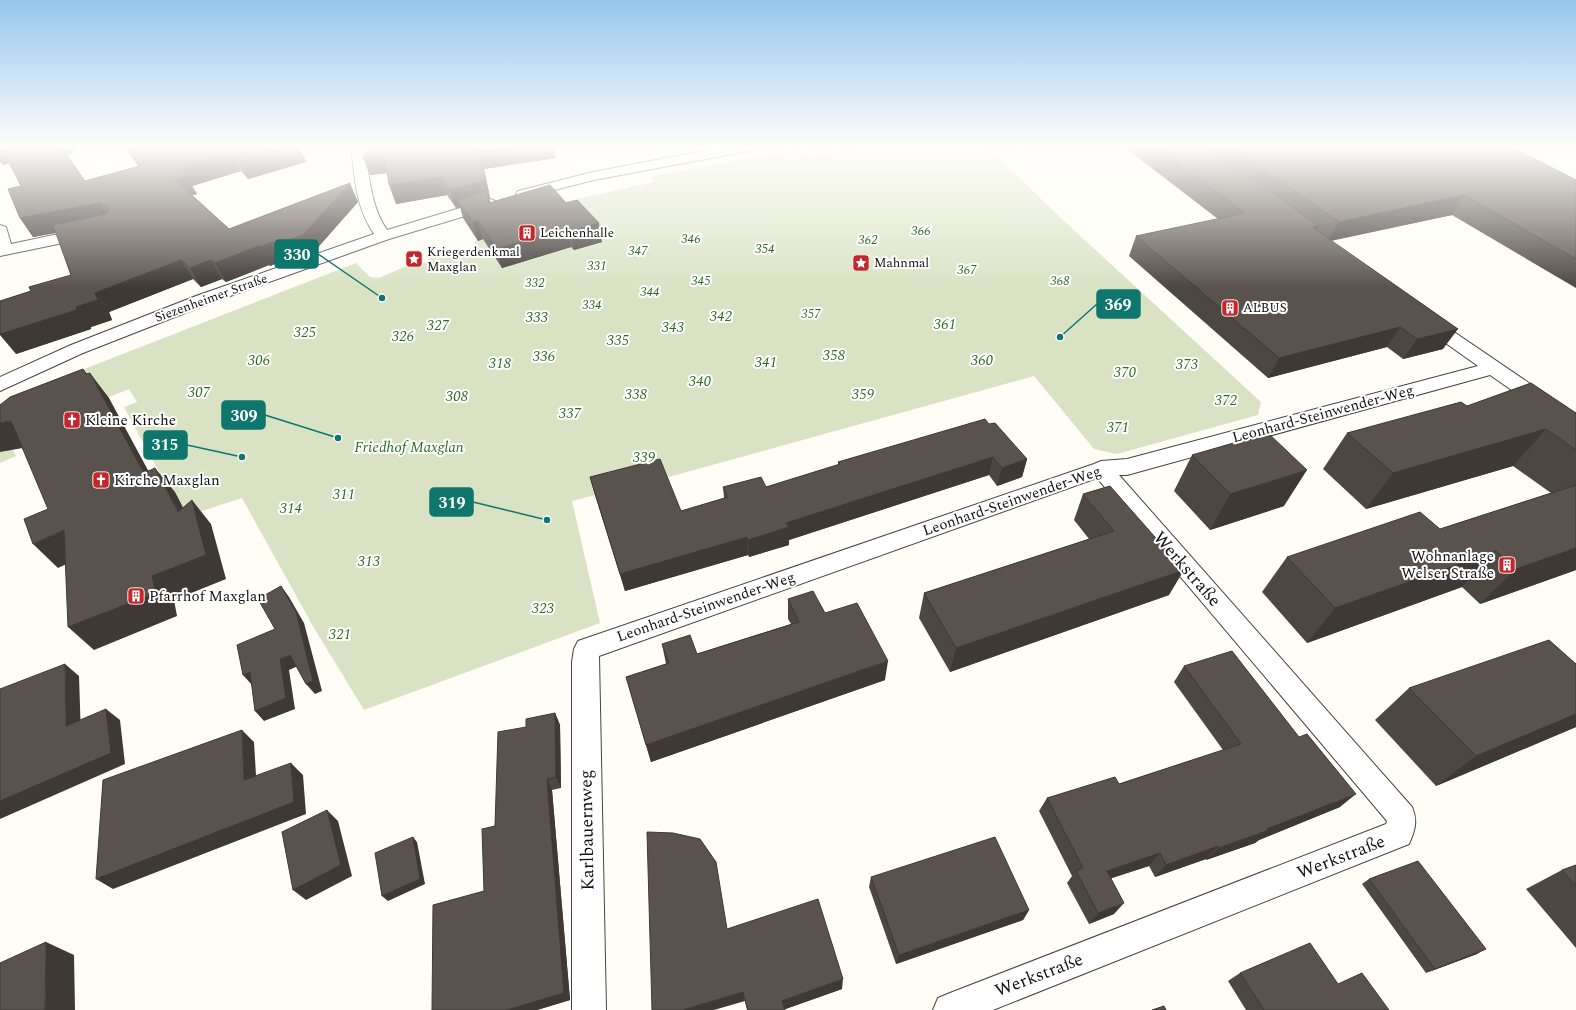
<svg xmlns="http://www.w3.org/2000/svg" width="1576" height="1010" font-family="Spectral,serif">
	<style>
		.cemetery { fill: #d9e3c4 }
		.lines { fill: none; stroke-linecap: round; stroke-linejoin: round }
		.minor-casing { stroke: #444; stroke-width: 2 }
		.minor { fill: #fff; fill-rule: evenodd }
		.wall { fill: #4d4742 }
		.shaded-wall { fill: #3f3936 }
		.building { fill: #5a524d; stroke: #3f3936 }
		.labels { text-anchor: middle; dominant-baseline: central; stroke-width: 4; stroke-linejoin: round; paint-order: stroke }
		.far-park-label { font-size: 13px; font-style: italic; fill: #2f6b1f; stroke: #fff }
		.far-poi-label { font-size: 13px; fill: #111; stroke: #fff; text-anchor: start }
		.far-street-label { font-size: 13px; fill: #111; stroke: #fff }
		.park-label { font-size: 15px; font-style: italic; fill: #2f6b1f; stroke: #fff }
		.street-label { font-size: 15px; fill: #111; stroke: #fff }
		.poi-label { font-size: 15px; fill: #111; stroke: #fff; text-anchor: start }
		.near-street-label { font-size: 18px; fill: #111; stroke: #fff }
		.leader { fill: none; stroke: #0f766e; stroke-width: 1.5 }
		.callout-dot { fill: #0f766e; stroke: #fff; stroke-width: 1.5 }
		.callout { fill: #0f766e; stroke: #0f766e; stroke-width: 1.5 }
		.callout-label { font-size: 16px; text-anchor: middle; font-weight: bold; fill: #fff }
	</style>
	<rect width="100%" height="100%" fill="#fffdf5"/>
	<path class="cemetery" d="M 877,146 L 986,146 L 1064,221 L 1261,402 L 1258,415 L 1117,454 L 1094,449 L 1034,376 L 676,475 L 572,501 L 600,623 L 364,710 L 314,628 L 242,498 L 190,515 L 171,494 L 124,407 L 137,402 L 129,389 L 7,438 L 16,456 L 0,463 L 0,408 L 20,394 L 356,263 L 370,277 L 379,278 L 404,267 L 421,265 L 427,261 L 430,258 L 445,252 L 450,257 L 478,248 L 474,242 L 478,240 L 470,228 L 554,203 L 556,204 L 653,182 L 652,176 L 799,150 L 808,156 Z"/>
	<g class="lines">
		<defs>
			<path id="minor" d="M 351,146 L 365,146 C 369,175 370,205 387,230 L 490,199 L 495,201 L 498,204 L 495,207 L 389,239 L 208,304 L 83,353 L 0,391 L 0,377 L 71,345 L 196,296 L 374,234 C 355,205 355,179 351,146 Z
				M 729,146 L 761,146 L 759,149 L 754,150 L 594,180 L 523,198 L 518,197 L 516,194 L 518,191 L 593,172 Z
				M 0,225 L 6,227 L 11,244 L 87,228 L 93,230 L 95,233 L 93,236 L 87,238 L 0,256 Z
				M 1426,316 L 1432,317 L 1576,415 L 1576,432 L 1569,430 L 1490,375 L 1127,475 L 1119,475 L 1412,807 C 1418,821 1415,830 1409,844 L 993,1010 L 933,1010 L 938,998 L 950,993 L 1386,824 L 1387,821 L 1097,478 L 599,656 L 606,1010 L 572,1010 L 572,662 L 574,649 L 578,641 L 1094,464 L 1101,461 L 1127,459 L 1478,366 L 1420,325 L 1417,321 L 1420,317 Z"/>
		</defs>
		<use href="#minor" class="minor-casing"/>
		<use href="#minor" class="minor"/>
	</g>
	<path class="wall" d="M 0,146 L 70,146 L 74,153 L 67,155 L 85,181 L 138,166 L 124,146 L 299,146 L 306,162 L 248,179 L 241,171 L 192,186 L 197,194 L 192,195 L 229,229 L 358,202 L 312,254 L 284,264 L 282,261 L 270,266 L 269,265 L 226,282 L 222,279 L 201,287 L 193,279 L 109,312 L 112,320 L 91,327 L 91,329 L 16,354 L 31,291 L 71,275 L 56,233 L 33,237 L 20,218 L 21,186 L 9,163 L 3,165 Z
		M 1123,146 L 1510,146 L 1576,180 L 1576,288 L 1452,215 L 1331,241 L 1443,349 L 1403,359 L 1387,347 L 1268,378 L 1129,256 L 1136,236 L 1218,219 Z
		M 363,158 L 556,158 L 484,169 L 490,198 L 489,198 L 490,202 L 566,203 L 602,242 L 574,250 L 571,247 L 502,268 L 483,239 L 478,241 L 463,218 L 460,207 L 456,208 L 447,195 L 396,204 L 387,173 L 370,175 Z
		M 1467,406 L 1576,413 L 1576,570 L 1480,604 L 1462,587 L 1307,643 L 1262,592 L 1287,557 L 1440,529 L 1551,493 L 1513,466 L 1366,509 L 1323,469 L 1347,433 Z
		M 989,424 L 1027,459 L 1022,477 L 997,486 L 989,475 L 789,540 L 789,545 L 749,557 L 748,555 L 625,591 L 595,495 L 590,477 L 681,511 L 724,498 L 723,487 L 766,487 L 838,465 L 838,462 Z
		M 1192,455 L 1284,506 L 1210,530 L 1174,491 Z
		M 1083,494 L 1169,595 L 950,672 L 919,618 L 924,593 L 1089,539 L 1074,520 Z
		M 788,599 L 825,613 L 885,680 L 651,762 L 626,677 L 666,664 L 662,644 L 697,654 L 791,624 L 788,619 Z
		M 1576,664 L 1576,727 L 1436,786 L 1375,720 L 1409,688 Z
		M 1184,666 L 1340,807 L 1259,840 L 1255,843 L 1206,860 L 1206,859 L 1155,877 L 1149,866 L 1111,878 L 1114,914 L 1089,924 L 1067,883 L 1072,876 L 1039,811 L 1047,798 L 1119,784 L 1223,750 L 1174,682 Z
		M 555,713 L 560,725 L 561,788 L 552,790 L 570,1000 L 537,1010 L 432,1010 L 484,891 L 526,727 Z
		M 1576,865 L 1576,948 L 1526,889 L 1562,870 Z
		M 871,877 L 1029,910 L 1023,920 L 896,964 L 869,887 Z
		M 1369,879 L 1477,954 L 1426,973 L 1362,884 Z
		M 727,929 L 842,989 L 785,1009 L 785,1010 L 747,1010 Z
		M 1240,973 L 1338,984 L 1389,1010 L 1246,1010 L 1228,981 Z"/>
	<path class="shaded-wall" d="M 0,146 L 2,146 L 12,162 L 3,165 L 0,161 Z
		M 60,146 L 70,146 L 74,153 L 66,155 Z
		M 289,146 L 299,146 L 306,162 L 248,179 L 239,161 Z
		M 511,146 L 554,146 L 556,158 L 484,169 L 490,198 L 489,198 L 492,210 L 457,200 L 460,207 L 456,208 L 450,190 L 479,151 Z
		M 232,153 L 241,171 L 192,186 L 197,194 L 184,198 L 174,179 L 181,168 Z
		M 381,155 L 385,157 L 388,175 L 387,173 L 370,175 L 363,158 Z
		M 441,177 L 447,195 L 396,204 L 389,185 Z
		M 350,183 L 358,202 L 312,254 L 284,264 L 275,245 Z
		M 1464,195 L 1452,215 L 1328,241 L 1339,222 Z
		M 100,203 L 112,222 L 33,237 L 20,218 Z
		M 477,220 L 483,239 L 478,241 L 473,222 Z
		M 599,223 L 602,242 L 574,250 L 570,231 Z
		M 1319,226 L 1309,246 L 1312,227 Z
		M 567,228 L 571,247 L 502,268 L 497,249 Z
		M 273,242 L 282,261 L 270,266 L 260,247 Z
		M 259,246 L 269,265 L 226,282 L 215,263 Z
		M 181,260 L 193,279 L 109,312 L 112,320 L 91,327 L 91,329 L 16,354 L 0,335 L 0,334 L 76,307 L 95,293 Z
		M 211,260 L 222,279 L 201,287 L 190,268 Z
		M 1400,327 L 1387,347 L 1268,378 L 1279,358 Z
		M 1458,329 L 1443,349 L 1403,359 L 1417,339 Z
		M 83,369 L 97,386 L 90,373 L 109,398 L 163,498 L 144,473 L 86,374 Z
		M 11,421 L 34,446 L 0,452 L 0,423 Z
		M 1546,429 L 1513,466 L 1366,509 L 1393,473 Z
		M 993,457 L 989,475 L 789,540 L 789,545 L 749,557 L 748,540 L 786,523 Z
		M 1027,459 L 1022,477 L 997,486 L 1002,468 Z
		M 155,468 L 175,492 L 198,536 L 178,512 Z
		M 1307,470 L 1284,506 L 1210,530 L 1230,494 Z
		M 192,500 L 211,524 L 226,579 L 174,600 L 177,616 L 94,650 L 68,627 L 152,576 Z
		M 64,530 L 88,554 L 58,568 L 33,544 Z
		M 747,537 L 748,555 L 625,591 L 620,574 Z
		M 1576,548 L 1576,570 L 1480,604 L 1516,569 Z
		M 1496,551 L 1462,587 L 1307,643 L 1335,608 Z
		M 1184,570 L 1169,595 L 950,672 L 956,648 Z
		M 281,586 L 289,597 L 304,623 L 322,691 L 315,694 L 306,684 Z
		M 290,655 L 298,666 L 289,670 L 295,709 L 264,721 L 255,711 L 280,659 Z
		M 888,661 L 885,680 L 651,762 L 646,745 Z
		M 65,664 L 79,676 L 81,737 L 66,726 Z
		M 250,672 L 252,685 L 243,675 Z
		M 106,709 L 120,720 L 125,764 L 0,819 L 0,801 Z
		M 555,713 L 560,725 L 561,788 L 556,777 Z
		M 1576,714 L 1576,727 L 1436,786 L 1476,756 Z
		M 242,730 L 254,742 L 257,792 L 244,780 Z
		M 291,763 L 303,775 L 306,814 L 113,889 L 96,879 Z
		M 547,779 L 552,790 L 570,1000 L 537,1010 L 507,1010 Z
		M 1356,794 L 1340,807 L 1259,840 L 1255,843 L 1206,860 L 1219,848 Z
		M 327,810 L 338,821 L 352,876 L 306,900 L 293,890 Z
		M 413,837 L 417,842 L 425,884 L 388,901 L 382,896 Z
		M 1218,846 L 1206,859 L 1155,877 L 1166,865 Z
		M 1160,853 L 1149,866 L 1097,883 L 1107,871 Z
		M 1124,903 L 1114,914 L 1089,924 L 1098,913 Z
		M 1029,910 L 1023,920 L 896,964 L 899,955 Z
		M 46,942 L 74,955 L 75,1010 L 45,1010 Z
		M 1486,949 L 1477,954 L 1426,973 L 1435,969 Z
		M 843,979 L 842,989 L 783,1010 L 782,1001 Z
		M 743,992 L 745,1001 L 714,1010 L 685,1010 L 685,1009 Z"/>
	<path class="building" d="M 1,146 L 60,146 L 85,181 L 140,166 L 126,146 L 289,146 L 239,161 L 232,153 L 181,168 L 187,176 L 174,179 L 229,229 L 350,183 L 303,235 L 275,245 L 273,242 L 260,247 L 259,246 L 215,263 L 211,260 L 190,268 L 181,260 L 95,293 L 98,300 L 76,307 L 77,310 L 0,334 L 0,301 L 31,291 L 29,287 L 71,275 L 53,225 L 106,214 L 109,209 L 107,205 L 100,203 L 20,218 L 8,189 L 21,186 Z
		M 371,146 L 511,146 L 479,151 L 485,180 L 450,190 L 441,177 L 389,185 L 385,157 L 382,157 L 381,155 L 363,158 L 363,156 Z
		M 1154,146 L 1205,146 L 1319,226 L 1312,227 L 1458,329 L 1417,339 L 1400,327 L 1279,358 L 1136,236 L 1245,213 Z
		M 1228,146 L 1510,146 L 1576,180 L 1576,259 L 1464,195 L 1339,222 Z
		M 550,185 L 566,203 L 577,200 L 599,223 L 570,231 L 567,228 L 497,249 L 477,220 L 473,222 L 457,200 L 487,191 L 489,203 Z
		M 83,369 L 86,374 L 90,373 L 144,473 L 155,468 L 178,512 L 192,500 L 206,555 L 152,576 L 156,593 L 68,627 L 64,530 L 33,544 L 24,519 L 48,509 L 11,421 L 0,423 L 0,405 L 10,397 Z
		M 1531,383 L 1576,413 L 1576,450 L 1546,429 L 1393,473 L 1347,433 L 1461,402 L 1467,406 Z
		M 985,419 L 989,424 L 995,423 L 1027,459 L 1002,468 L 993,457 L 786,523 L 789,527 L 748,540 L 747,537 L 620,574 L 590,477 L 660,459 L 681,511 L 728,497 L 723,487 L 761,477 L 766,487 L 840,464 L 838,462 Z
		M 1268,433 L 1307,470 L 1230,494 L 1192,455 Z
		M 1576,485 L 1576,548 L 1516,569 L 1496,551 L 1335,608 L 1287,557 L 1420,512 L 1440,529 Z
		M 1110,486 L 1184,570 L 956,648 L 924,593 L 1114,531 L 1083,494 Z
		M 281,586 L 296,612 L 313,681 L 306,684 L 290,655 L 280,659 L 286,698 L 255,711 L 250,672 L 243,675 L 237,645 L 275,629 L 258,599 Z
		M 813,591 L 825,613 L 857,603 L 888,661 L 646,745 L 626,677 L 669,663 L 662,644 L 690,635 L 697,654 L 799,622 L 788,599 Z
		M 1549,640 L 1576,664 L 1576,714 L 1476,756 L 1409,688 Z
		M 1232,651 L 1299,737 L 1307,734 L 1356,794 L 1267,829 L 1269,830 L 1219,848 L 1218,846 L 1166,865 L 1160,853 L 1107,871 L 1124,903 L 1098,913 L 1076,871 L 1083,868 L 1047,798 L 1115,777 L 1119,784 L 1241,744 L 1184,666 Z
		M 65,664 L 66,726 L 106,709 L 111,753 L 0,801 L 0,689 Z
		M 555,713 L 556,777 L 547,779 L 564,993 L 507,1010 L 432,1010 L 433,905 L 484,891 L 482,829 L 495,826 L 498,732 L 526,727 L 526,719 Z
		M 242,730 L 244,780 L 291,763 L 294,802 L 96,879 L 103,780 Z
		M 327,810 L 341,865 L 293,890 L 282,832 Z
		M 647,832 L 673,833 L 700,839 L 716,862 L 727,929 L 818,899 L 843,979 L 782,1001 L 785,1010 L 748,1010 L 743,992 L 685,1009 L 685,1010 L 652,1010 Z
		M 413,837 L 420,879 L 382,896 L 375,853 Z
		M 995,837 L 1029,910 L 899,955 L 871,877 Z
		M 1418,861 L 1486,949 L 1435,969 L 1369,879 Z
		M 1576,865 L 1576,886 L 1562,870 Z
		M 46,942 L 45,1010 L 0,1010 L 0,963 Z
		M 1310,943 L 1338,984 L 1362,973 L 1389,1010 L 1264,1010 L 1240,973 Z
		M 1164,1006 L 1166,1010 L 1152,1010 Z"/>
	<linearGradient id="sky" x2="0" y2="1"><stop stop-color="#95c6ee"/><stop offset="0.51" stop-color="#fffefa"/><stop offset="1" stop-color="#fffefa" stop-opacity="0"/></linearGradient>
	<rect width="1576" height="288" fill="url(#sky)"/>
	<defs>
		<symbol id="building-square" viewBox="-11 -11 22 22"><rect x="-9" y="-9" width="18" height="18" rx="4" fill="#c4262e" stroke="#fff"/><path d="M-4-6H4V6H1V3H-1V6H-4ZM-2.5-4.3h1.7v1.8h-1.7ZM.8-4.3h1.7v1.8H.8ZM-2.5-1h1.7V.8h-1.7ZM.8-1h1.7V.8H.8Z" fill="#fff"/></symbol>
		<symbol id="sight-square" viewBox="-11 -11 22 22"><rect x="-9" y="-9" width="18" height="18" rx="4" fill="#c4262e" stroke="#fff"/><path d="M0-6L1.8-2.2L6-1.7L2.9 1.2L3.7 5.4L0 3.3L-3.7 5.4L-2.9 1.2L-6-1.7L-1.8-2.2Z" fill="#fff"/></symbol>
		<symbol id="church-square" viewBox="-11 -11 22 22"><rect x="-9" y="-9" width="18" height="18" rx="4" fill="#c4262e" stroke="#fff"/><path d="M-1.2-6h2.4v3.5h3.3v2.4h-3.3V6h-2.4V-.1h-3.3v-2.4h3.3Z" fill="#fff"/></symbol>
	</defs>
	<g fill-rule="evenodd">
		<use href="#building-square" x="517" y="223" width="20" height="20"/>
		<use href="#sight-square" x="404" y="249" width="20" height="20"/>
		<use href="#sight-square" x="851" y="253" width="20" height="20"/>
		<use href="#building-square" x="1220" y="298" width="20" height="20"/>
		<use href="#church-square" x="62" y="410" width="20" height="20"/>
		<use href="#church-square" x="91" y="470" width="20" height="20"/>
		<use href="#building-square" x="1497" y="555" width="20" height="20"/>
		<use href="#building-square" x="126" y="586" width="20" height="20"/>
	</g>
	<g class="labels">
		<g class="far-park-label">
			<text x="921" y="231">366</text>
			<text x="691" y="239">346</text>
			<text x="868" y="240">362</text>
			<text x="765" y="249">354</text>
			<text x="638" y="251">347</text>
			<text x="597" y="266">331</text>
			<text x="967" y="270">367</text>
			<text x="701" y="281">345</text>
			<text x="1060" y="281">368</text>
			<text x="535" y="283">332</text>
			<text x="650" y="292">344</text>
			<text x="592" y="305">334</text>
			<text x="811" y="314">357</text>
		</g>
		<g class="far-poi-label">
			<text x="540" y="233">Leichenhalle</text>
			<text x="427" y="252">Kriegerdenkmal<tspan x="427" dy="15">Maxglan</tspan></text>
			<text x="874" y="263">Mahnmal</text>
			<text x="1243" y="308">ALBUS</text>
		</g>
		<g class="far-street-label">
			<text transform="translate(211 298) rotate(-20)">Siezenheimer Straße</text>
		</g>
		<g class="park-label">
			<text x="721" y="316">342</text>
			<text x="537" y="317">333</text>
			<text x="945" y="324">361</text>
			<text x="438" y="325">327</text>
			<text x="673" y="327">343</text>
			<text x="305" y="332">325</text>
			<text x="403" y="336">326</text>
			<text x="618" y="340">335</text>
			<text x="834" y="355">358</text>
			<text x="544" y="356">336</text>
			<text x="259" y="360">306</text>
			<text x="982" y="360">360</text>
			<text x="766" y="362">341</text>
			<text x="500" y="363">318</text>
			<text x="1187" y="364">373</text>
			<text x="1125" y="372">370</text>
			<text x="700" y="381">340</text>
			<text x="199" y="392">307</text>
			<text x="636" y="394">338</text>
			<text x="863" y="394">359</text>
			<text x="457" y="396">308</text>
			<text x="1226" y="400">372</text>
			<text x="570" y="413">337</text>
			<text x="1118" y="427">371</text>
			<text x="409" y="447">Friedhof Maxglan</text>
			<text x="644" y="457">339</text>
			<text x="344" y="494">311</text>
			<text x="291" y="508">314</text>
			<text x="369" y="561">313</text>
			<text x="543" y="608">323</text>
			<text x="340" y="634">321</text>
		</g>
		<g class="street-label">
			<text transform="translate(1323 414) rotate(-15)">Leonhard-Steinwender-Weg</text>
			<text transform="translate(1012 501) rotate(-19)">Leonhard-Steinwender-Weg</text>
			<text transform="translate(706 607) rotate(-19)">Leonhard-Steinwender-Weg</text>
		</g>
		<g class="poi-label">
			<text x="85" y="420">Kleine Kirche</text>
			<text x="114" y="480">Kirche Maxglan</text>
			<text x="1494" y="556" text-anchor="end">Wohnanlage<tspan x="1494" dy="17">Welser Straße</tspan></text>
			<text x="149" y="596">Pfarrhof Maxglan</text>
		</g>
		<g class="near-street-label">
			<text transform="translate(1187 569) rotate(49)">Werkstraße</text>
			<text transform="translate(587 830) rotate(-91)">Karlbauernweg</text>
			<text transform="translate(1341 857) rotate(-21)">Werkstraße</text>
			<text transform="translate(1039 975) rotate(-21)">Werkstraße</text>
		</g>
	</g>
	<path class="leader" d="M382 298L318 254M1060 337L1097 304M338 438L265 415M242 457L187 445M547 520L473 502"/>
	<g class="callout-dot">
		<circle cx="382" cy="298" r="4"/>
		<circle cx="1060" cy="337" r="4"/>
		<circle cx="338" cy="438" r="4"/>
		<circle cx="242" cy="457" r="4"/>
		<circle cx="547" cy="520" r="4"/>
	</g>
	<g class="callout">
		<rect x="275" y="240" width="43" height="28" rx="4"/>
		<rect x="1097" y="290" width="43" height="28" rx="4"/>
		<rect x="222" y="401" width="43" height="28" rx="4"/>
		<rect x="144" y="431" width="43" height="28" rx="4"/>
		<rect x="430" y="488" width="43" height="28" rx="4"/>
	</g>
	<g class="callout-label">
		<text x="297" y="260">330</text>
		<text x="1118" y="310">369</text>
		<text x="244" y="421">309</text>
		<text x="165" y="450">315</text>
		<text x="452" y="508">319</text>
	</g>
</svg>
